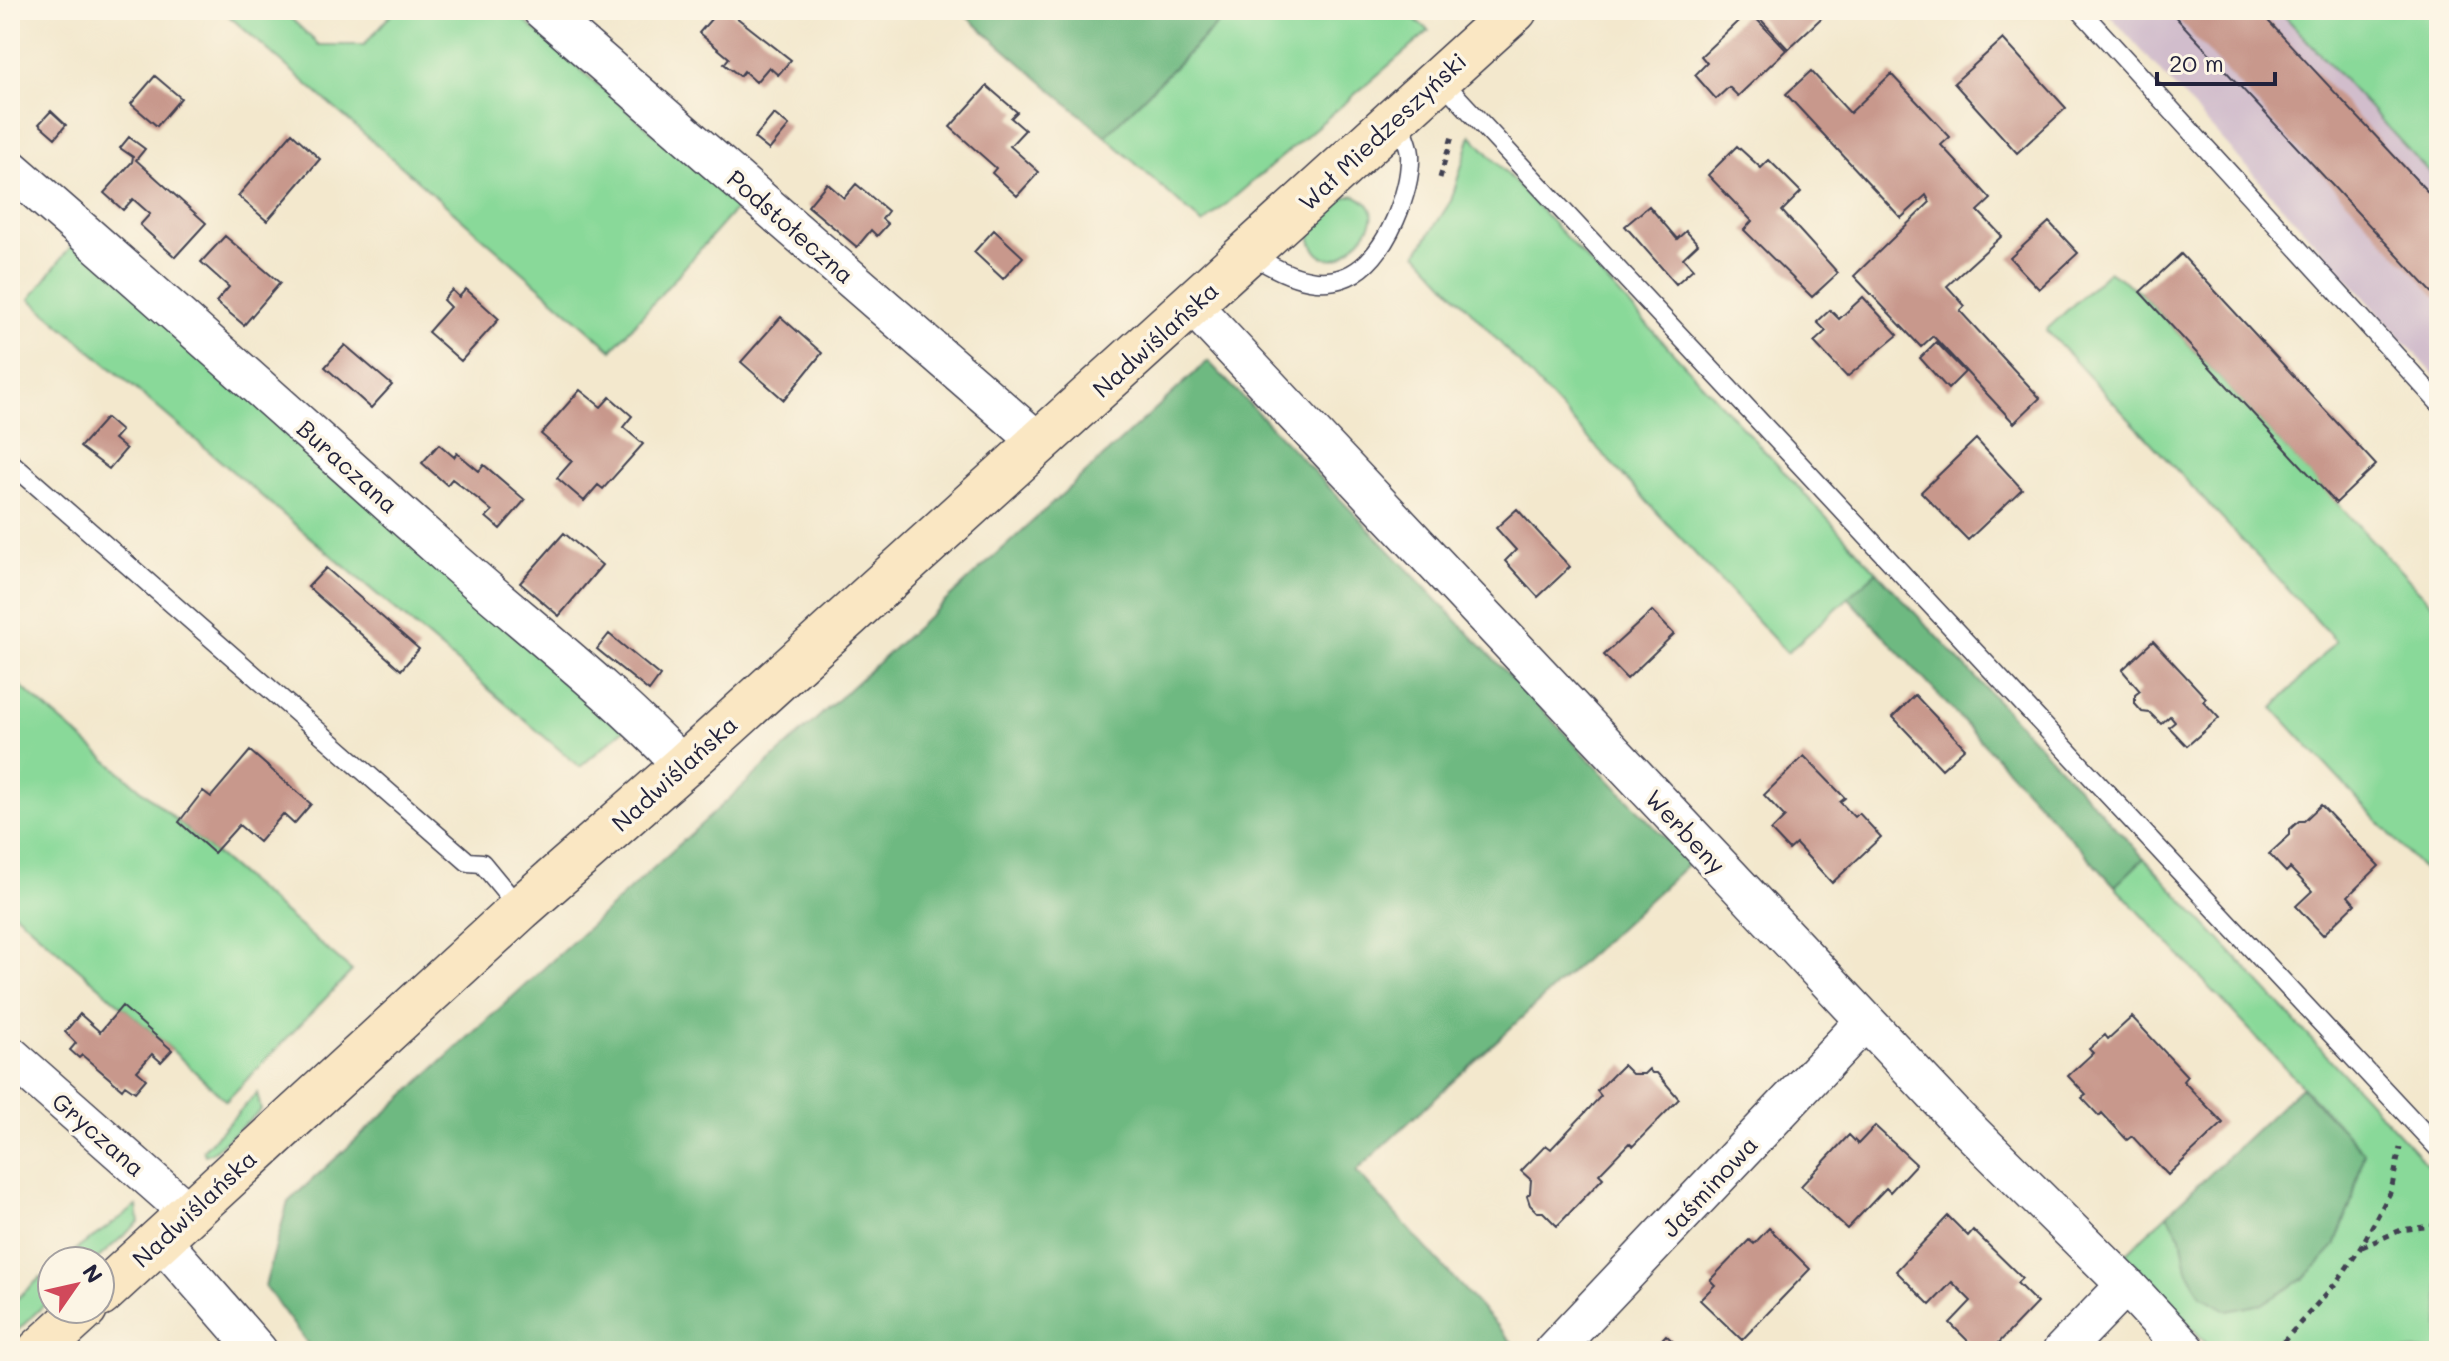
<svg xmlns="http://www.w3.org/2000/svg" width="2449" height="1361" font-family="Mali,sans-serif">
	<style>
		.industrial { fill: #d1bdcc }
		.green { fill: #89d999; stroke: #567e6a; stroke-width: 2 }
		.forest { fill: #6eb981; stroke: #486e5e; stroke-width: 2 }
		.building { fill: #c8988c }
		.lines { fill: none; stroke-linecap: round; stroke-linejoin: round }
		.service-casing { stroke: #414051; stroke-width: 21 }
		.minor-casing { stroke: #414051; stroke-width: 41 }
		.secondary-casing { stroke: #414051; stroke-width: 47 }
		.path { stroke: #414051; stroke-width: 5; stroke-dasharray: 6 6; stroke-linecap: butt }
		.service { stroke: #fff; stroke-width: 18 }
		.minor { stroke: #fff; stroke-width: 38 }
		.secondary { stroke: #fae7c3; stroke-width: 44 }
		.labels { text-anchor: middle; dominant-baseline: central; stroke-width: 7; stroke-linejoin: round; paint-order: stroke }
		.street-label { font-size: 24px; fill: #22223b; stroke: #fcf5e5 }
	</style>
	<rect width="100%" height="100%" fill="#fcf5e5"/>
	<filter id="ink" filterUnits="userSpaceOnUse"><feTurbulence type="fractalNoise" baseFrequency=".0125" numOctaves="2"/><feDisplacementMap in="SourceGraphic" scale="16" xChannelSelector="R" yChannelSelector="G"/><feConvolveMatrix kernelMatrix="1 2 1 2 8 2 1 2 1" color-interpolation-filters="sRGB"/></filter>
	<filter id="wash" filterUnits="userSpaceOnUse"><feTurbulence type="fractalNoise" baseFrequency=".006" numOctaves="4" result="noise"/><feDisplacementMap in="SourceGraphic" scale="32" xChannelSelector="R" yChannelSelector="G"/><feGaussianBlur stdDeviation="1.8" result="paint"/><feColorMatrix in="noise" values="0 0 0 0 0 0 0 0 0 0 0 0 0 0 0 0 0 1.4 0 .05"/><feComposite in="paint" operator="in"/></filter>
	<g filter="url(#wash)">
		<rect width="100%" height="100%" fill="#f3e8cd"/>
		<path class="industrial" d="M 2105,10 L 2279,10 L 2439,183 L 2439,380 Z"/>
		<path class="green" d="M 222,10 L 282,10 L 319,45 L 364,45 L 395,10 L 492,10 L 496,13 L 499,10 L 512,10 L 738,206 L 612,350 Z
			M 1222,10 L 1404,10 L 1429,31 L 1203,224 L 1105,136 L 1227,15 Z
			M 2279,10 L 2439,10 L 2439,183 Z
			M 1471,135 L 1877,572 L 1787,653 L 1417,253 L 1451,201 Z
			M 1354,195 C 1380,207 1376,222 1359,240 C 1353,245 1347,254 1340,257 C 1319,265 1309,244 1310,227 L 1343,198 Z
			M 75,241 L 628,726 L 580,767 L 30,299 Z
			M 2109,271 L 2140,292 L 2439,612 L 2439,887 L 2273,708 L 2336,641 L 2046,330 Z
			M 10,677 L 352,971 L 226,1101 L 172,1050 L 10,909 Z
			M 2144,858 L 2439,1177 L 2439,1351 L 2213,1351 L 2125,1254 L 2167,1214 L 2181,1236 L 2187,1269 L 2335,1246 L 2352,1200 L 2364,1152 L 2115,886 Z
			M 257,1093 L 261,1110 L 213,1152 L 205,1155 L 203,1150 Z
			M 137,1206 L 139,1222 L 95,1261 L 60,1261 Z
			M 41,1277 L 52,1289 L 52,1297 L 10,1338 L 10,1305 Z"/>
		<path class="forest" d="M 959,10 L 1222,10 L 1227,14 L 1105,136 Z
			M 1208,361 L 1689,863 L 1356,1171 L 1520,1351 L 313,1351 L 265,1286 L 288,1202 Z
			M 1877,572 L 2144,858 L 2115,886 L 1848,597 Z
			M 2301,1087 L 2364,1152 L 2352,1200 L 2335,1246 L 2305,1278 L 2262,1304 L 2228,1311 L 2201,1295 L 2187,1269 L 2181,1236 L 2167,1214 Z"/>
		<g id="blocks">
			<path class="building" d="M 719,10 L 727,10 L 791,60 L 778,75 L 769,67 L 756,82 L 744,71 L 740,76 L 724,64 L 729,58 L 699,33 Z
				M 1752,10 L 1830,10 L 1788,49 Z
				M 2169,10 L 2258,10 L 2439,204 L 2439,300 Z
				M 1749,11 L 1786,50 L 1738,96 L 1729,87 L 1716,99 L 1695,75 L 1707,63 L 1701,56 Z
				M 2003,39 L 2066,108 L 2017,153 L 1954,83 Z
				M 1811,71 L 1850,113 L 1891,74 L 1950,137 L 1941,145 L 1991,199 L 1978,211 L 2002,236 L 1947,286 L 1965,306 L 1960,311 L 2040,398 L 2014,423 L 1933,336 L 1921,347 L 1854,276 L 1930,202 L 1926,195 L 1901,218 L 1786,94 Z
				M 155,76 L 181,98 L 157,126 L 131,104 Z
				M 987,86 L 1017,112 L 1011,118 L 1025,130 L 1010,146 L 1039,172 L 1017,196 L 992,173 L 996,168 L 950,127 Z
				M 51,111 L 66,125 L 55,138 L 39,124 Z
				M 774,114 L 789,126 L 769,150 L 754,138 Z
				M 292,133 L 320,159 L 267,221 L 238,196 Z
				M 129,137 L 145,149 L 136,160 L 206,223 L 175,257 L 140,225 L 150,214 L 133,199 L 123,210 L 104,193 L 132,162 L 133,157 L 120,148 Z
				M 1737,146 L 1761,168 L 1769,160 L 1801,192 L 1782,211 L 1838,273 L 1812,297 L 1744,230 L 1752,221 L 1708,175 Z
				M 827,183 L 844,198 L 856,184 L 888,211 L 882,219 L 888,224 L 877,236 L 871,230 L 857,247 L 808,206 Z
				M 1649,206 L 1677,239 L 1686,231 L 1698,244 L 1683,258 L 1693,269 L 1676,284 L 1625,226 Z
				M 2049,222 L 2078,253 L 2039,289 L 2010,258 Z
				M 994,230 L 1023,257 L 1003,279 L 974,252 Z
				M 225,236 L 280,283 L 244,325 L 216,302 L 229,287 L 201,262 Z
				M 2181,254 L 2376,465 L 2336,503 L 2140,292 Z
				M 466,289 L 499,319 L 461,361 L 428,332 L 450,307 L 443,300 L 452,290 L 459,297 Z
				M 1863,297 L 1898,335 L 1847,377 L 1814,342 L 1826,331 L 1817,322 L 1830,310 L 1839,319 Z
				M 781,317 L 822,353 L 784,400 L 741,362 Z
				M 1936,342 L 1965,372 L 1948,389 L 1920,358 Z
				M 345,345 L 392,385 L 371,408 L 325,367 Z
				M 580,390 L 601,407 L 610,397 L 632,416 L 623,427 L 643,444 L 603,489 L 598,485 L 584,501 L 557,478 L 572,461 L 541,434 Z
				M 106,418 L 121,431 L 114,439 L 126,449 L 109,469 L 80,447 Z
				M 1976,439 L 2022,489 L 1968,540 L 1921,492 Z
				M 439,444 L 454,457 L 457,453 L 479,471 L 484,465 L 525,500 L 500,529 L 486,517 L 492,511 L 478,499 L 452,479 L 447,485 L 422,463 Z
				M 1517,509 L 1570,567 L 1538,597 L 1505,561 L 1516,550 L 1496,528 Z
				M 564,533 L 602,565 L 559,616 L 520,583 Z
				M 326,568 L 419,649 L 401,670 L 308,587 Z
				M 1652,611 L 1674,634 L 1627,679 L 1604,655 Z
				M 609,634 L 660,676 L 649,691 L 597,649 Z
				M 2153,641 L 2206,698 L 2203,701 L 2219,718 L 2187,746 L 2169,727 L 2175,722 L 2170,716 L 2161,724 L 2150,713 L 2142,712 L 2135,704 L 2135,695 L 2140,691 L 2122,670 Z
				M 1915,695 L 1965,748 L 1942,769 L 1893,717 Z
				M 250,751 L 311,804 L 294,824 L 283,814 L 259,842 L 239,825 L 214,853 L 179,822 L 203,791 L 211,797 Z
				M 1804,756 L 1845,798 L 1840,802 L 1854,817 L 1859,813 L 1881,837 L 1832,883 L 1796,844 L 1789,850 L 1771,831 L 1785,817 L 1764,795 Z
				M 2321,805 L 2379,866 L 2348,896 L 2355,904 L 2323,935 L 2296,906 L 2312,891 L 2290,868 L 2286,872 L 2269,854 L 2290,835 L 2290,829 L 2299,821 L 2304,821 Z
				M 122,1006 L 172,1050 L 161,1062 L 152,1054 L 137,1071 L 146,1079 L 135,1092 L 125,1085 L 122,1089 L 82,1055 L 79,1058 L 70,1050 L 76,1043 L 65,1032 L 80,1014 L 100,1032 Z
				M 2132,1017 L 2187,1076 L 2183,1081 L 2223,1123 L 2168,1175 L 2132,1136 L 2127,1140 L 2102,1113 L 2099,1116 L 2082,1098 L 2086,1095 L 2068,1076 L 2093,1053 L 2089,1049 L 2105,1035 L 2108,1039 Z
				M 1623,1065 L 1632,1074 L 1644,1074 L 1649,1069 L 1652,1073 L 1657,1073 L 1679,1099 L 1633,1146 L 1629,1143 L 1599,1174 L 1603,1178 L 1557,1226 L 1543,1212 L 1537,1212 L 1530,1205 L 1527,1196 L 1530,1193 L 1531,1180 L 1521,1171 L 1546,1145 L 1551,1149 L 1601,1096 L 1597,1091 Z
				M 1875,1126 L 1916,1164 L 1890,1192 L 1886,1188 L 1847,1229 L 1801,1186 L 1849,1135 L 1858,1144 Z
				M 1948,1216 L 1968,1236 L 1973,1230 L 2022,1278 L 2017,1283 L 2037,1303 L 1991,1351 L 1978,1351 L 1950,1323 L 1971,1301 L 1952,1282 L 1930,1305 L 1896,1271 Z
				M 1769,1228 L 1810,1269 L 1742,1340 L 1700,1300 L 1715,1285 L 1710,1280 L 1749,1240 L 1754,1244 Z
				M 1666,1335 L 1683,1351 L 1643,1351 L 1647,1346 L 1652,1350 Z"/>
		</g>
	</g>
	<g filter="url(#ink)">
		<use href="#blocks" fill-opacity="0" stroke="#414051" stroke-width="2"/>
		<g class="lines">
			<defs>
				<path id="service" d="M 2080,10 L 2439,403
					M 1439,78 L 2439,1149
					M 1250,253 C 1312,295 1362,295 1395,220 C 1404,199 1411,177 1410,154 C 1409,142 1402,129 1398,118
					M 10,462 L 468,862 L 482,863 L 520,909"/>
				<path id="minor" d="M 542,10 L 1040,443
					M 10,168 C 158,296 303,427 449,557 C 527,626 611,690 683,766
					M 1192,305 L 1957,1118 L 2126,1285 L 2187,1351
					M 10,1055 L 188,1212
					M 161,1240 L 258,1351
					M 1553,1351 L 1865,1021
					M 2062,1351 L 2126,1285"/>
				<path id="secondary" d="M 100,1295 L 520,909 L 683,766 L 1515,10
					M 39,1351 L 85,1309"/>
			</defs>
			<use href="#service" class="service-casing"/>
			<use href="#minor" class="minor-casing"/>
			<use href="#secondary" class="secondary-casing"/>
			<path class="path" d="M 1440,178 L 1453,133
				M 2362,1247 L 2401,1230 L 2439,1225
				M 2275,1351 L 2336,1283 L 2361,1247 L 2391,1191 L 2400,1148"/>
			<use href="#service" class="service"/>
			<use href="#minor" class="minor"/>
			<use href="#secondary" class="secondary"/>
		</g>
	</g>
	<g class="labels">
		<g class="street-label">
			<text transform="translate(1382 131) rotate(-43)">Wał Miedzeszyński</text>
			<text transform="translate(791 226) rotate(41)">Podstołeczna</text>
			<text transform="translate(1155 339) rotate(-42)">Nadwiślańska</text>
			<text transform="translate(348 466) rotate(42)">Buraczana</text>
			<text transform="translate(674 773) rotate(-42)">Nadwiślańska</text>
			<text transform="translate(1686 831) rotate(47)">Werbeny</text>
			<text transform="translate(99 1134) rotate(41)">Gryczana</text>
			<text transform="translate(1709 1186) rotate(-47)">Jaśminowa</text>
			<text transform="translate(194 1208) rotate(-43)">Nadwiślańska</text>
		</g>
	</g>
	<rect width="2449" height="1361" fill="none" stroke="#fcf5e5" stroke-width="40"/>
	<g transform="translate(76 1285) rotate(56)"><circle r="38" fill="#fcf5e5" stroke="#a5a1a1" stroke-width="2"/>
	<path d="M0-6L14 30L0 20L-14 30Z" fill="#d1495b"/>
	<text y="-12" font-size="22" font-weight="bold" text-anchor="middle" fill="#22223b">N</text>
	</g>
	<path d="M2157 72v12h118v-12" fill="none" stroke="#22223b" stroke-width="4"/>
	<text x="2169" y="72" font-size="24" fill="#22223b" stroke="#fcf5e5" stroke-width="6" paint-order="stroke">20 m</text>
</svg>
